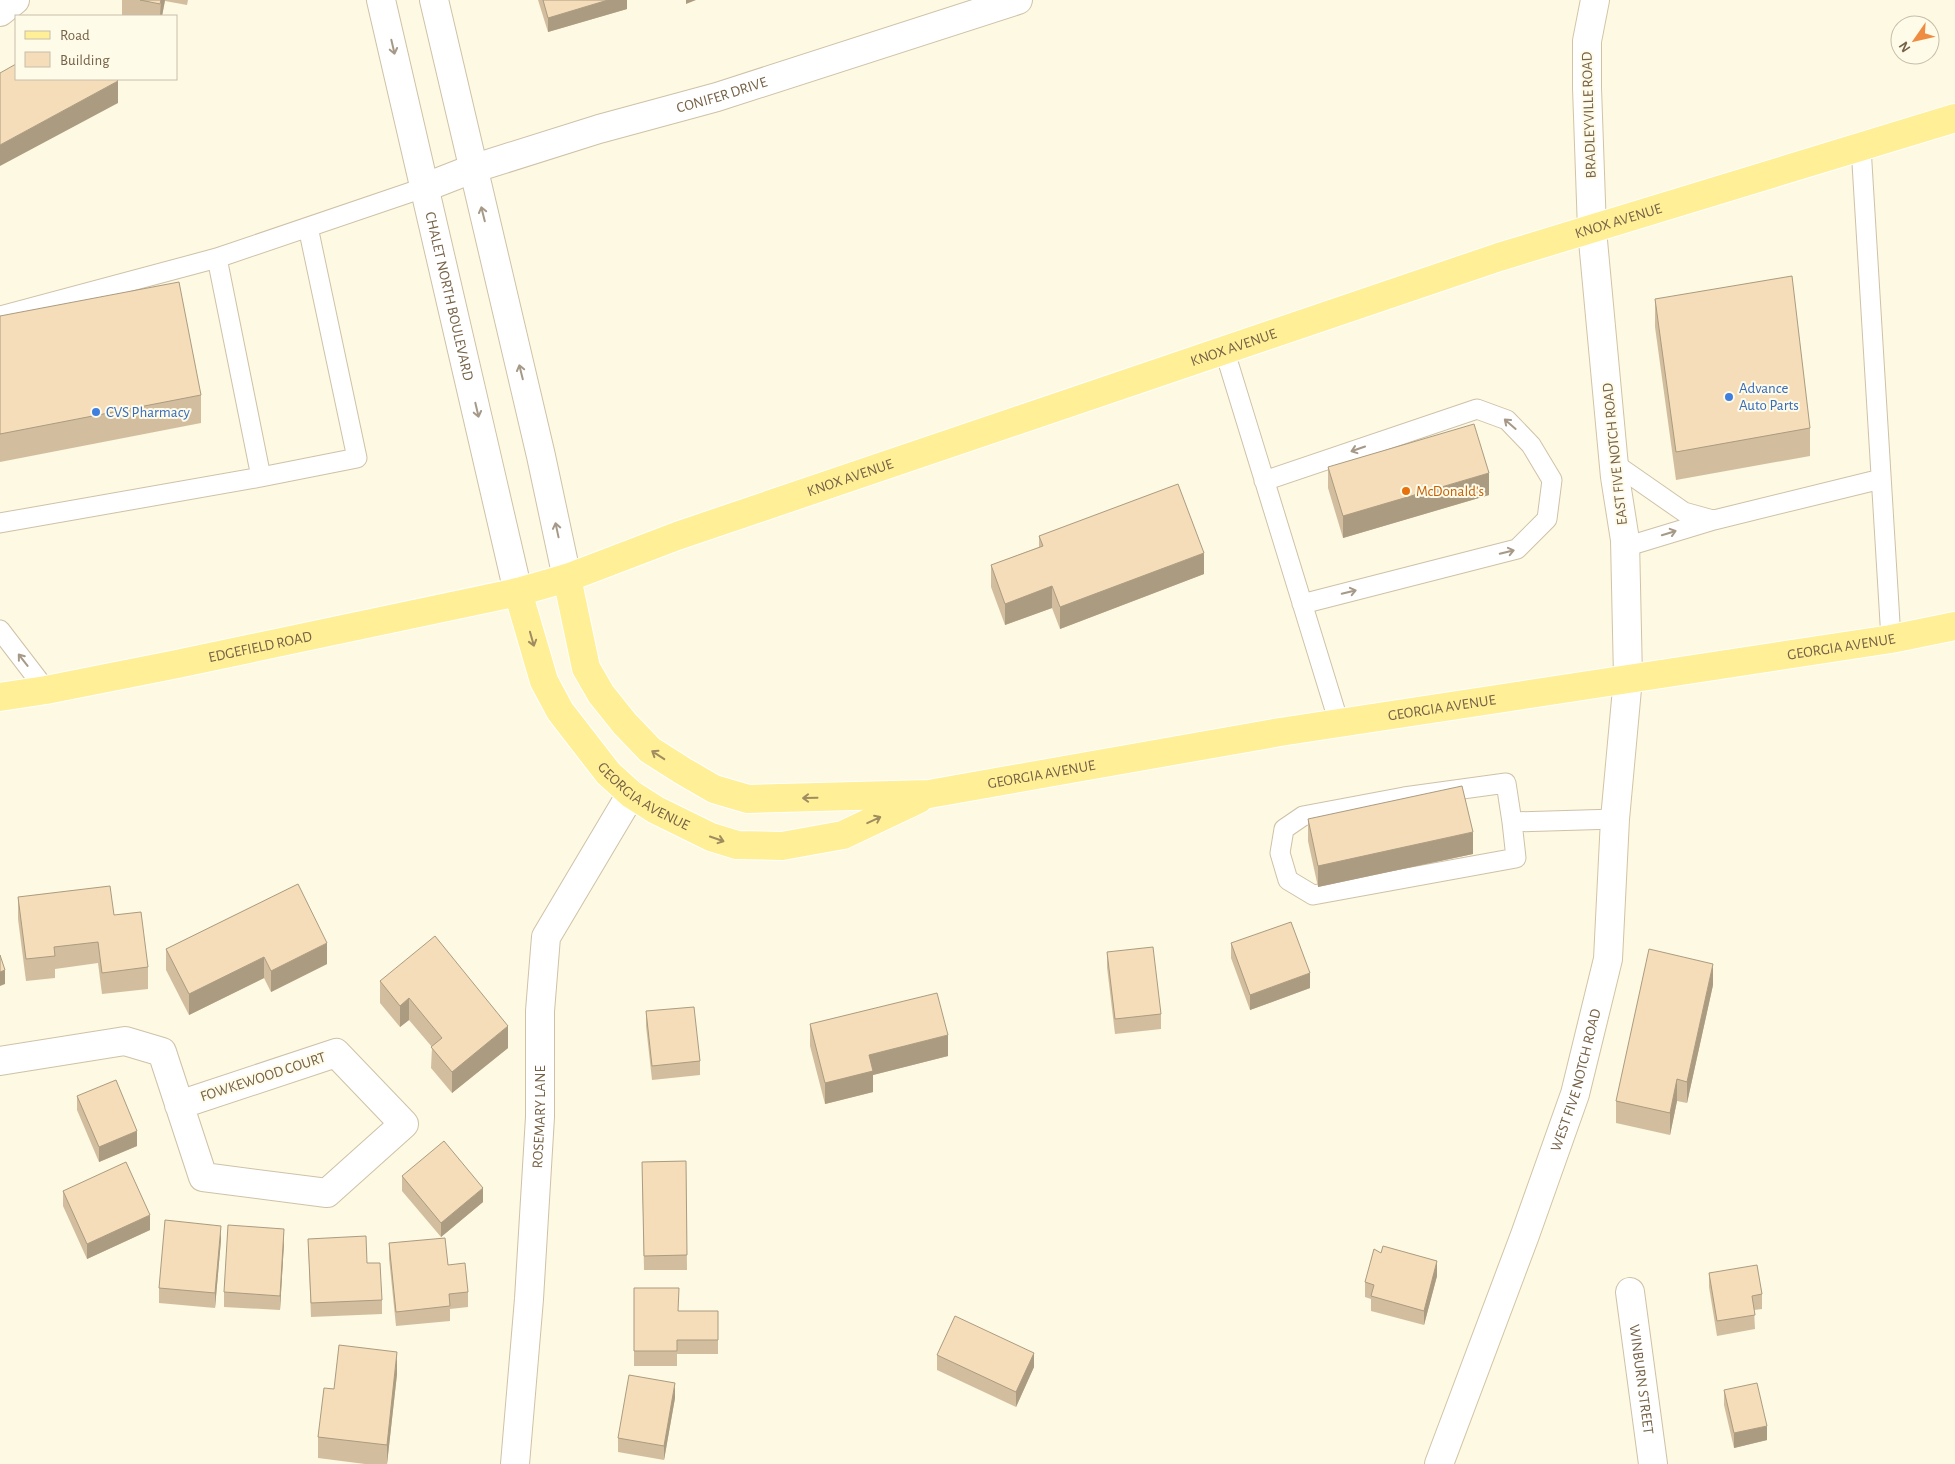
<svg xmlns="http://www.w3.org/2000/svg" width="1955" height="1464" font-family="'Alegreya Sans',sans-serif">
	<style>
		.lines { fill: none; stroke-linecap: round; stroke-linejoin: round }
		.lane-casing { stroke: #cfc1a8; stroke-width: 21 }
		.street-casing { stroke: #cfc1a8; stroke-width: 30 }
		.secondary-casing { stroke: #d2c3a5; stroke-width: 30 }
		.primary-casing { stroke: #fff; stroke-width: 30 }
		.lane { stroke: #fff; stroke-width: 19 }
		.street { stroke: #fff; stroke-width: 28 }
		.secondary { stroke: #fff; stroke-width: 28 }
		.primary { stroke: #ffef97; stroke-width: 28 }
		.wall { fill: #d2be9e }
		.shaded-wall { fill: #ab9b81 }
		.building { fill: #f4ddb8; stroke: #ab9b81 }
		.oneway { stroke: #a69987 }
		.oneway2 { stroke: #9f8c5f }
		.shop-dot { fill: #3f7fe0; stroke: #fffbe9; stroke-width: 2 }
		.food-dot { fill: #e8710a; stroke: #fffbe9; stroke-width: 2 }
		.labels { text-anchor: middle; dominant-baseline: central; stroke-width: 4; stroke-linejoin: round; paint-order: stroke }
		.street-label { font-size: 15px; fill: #766247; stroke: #fffbe9 }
		.shop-label { font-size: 15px; fill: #366cbe; stroke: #fffbe9; text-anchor: start }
		.food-label { font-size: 15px; fill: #c56008; stroke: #fffbe9; text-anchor: start }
	</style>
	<rect width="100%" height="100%" fill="#fdf9e2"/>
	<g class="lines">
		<defs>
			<path id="lane" d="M 1861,147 L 1891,639
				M 0,316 L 217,258 L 426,187
				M 1224,349 L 1339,723
				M 1615,464 L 1684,512 L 1713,520
				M 261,477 L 357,458 L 308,227
				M 1264,481 L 1477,409 L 1507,420 L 1531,445 L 1552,480 L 1547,519 L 1517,549 L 1302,604
				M 0,523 L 261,477 L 217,258
				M 1625,547 L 1714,520 L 1881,479
				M 0,630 L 46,690
				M 1512,822 L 1516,858 L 1313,895 L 1288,880 L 1280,853 L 1284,829 L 1303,816 L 1404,797 L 1506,783 L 1512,822 L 1615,819"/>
			<g id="street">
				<path id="s1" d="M 381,0 L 518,592"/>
				<path d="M 434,0 L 541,456 L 567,578"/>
				<path d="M 0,12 L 15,0"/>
				<path id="s2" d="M 426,187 L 472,169 L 599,129 L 717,97 L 1018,0"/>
				<path d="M 0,1061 L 125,1041 L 162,1052 L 203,1177 L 327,1193 L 404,1124 L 336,1053 L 179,1105"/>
				<path id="s3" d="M 1630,1292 L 1653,1464"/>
				<path id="s4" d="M 515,1464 L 529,1299 L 540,1117 L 540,1011 L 546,937 L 631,794"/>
			</g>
			<g id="secondary">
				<path id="s5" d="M 1439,1464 L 1525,1235 L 1575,1094 L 1608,959 L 1615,819 L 1628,678 L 1625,540 L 1615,477 L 1592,230 L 1587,88 L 1587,41 L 1595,0"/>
			</g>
			<g id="primary">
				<path id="s6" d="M 567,578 L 586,668 L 601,694 L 625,724 L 650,750 L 683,771 L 714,789 L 748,799 L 929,794 L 1280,732 L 1891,639 L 1955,626"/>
				<path id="s7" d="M 518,592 L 544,681 L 560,711 L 608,773 L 631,794 L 656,810 L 711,837 L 737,845 L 782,846 L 843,835 L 919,799"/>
				<path id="s8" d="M 0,697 L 46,690 L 177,664 L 518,592 L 567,578 L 677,536 L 1499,257 L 1955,118"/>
			</g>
		</defs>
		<use href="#lane" class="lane-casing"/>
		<use href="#street" class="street-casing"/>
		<use href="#secondary" class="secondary-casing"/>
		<use href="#primary" class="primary-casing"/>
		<use href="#lane" class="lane"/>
		<use href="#street" class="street"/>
		<use href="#secondary" class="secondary"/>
		<use href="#primary" class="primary"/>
	</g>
	<path class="wall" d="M 122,0 L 188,0 L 187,5 L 165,1 L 162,16 L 122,16 Z
		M 538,0 L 627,0 L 627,9 L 548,32 Z
		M 1655,299 L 1810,428 L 1810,456 L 1676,480 L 1655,327 Z
		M 0,316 L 201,395 L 201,423 L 0,462 Z
		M 1328,467 L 1489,495 L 1343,538 L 1328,488 Z
		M 1039,536 L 1204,574 L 1060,629 L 1052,608 L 1005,625 L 991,587 L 991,565 L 1039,547 Z
		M 1308,819 L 1473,854 L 1318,887 L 1308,841 Z
		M 298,884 L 327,964 L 271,992 L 264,978 L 189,1015 L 166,970 L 166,949 Z
		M 18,897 L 114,915 L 148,967 L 148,989 L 102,994 L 98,963 L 55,969 L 55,978 L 26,981 L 18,919 Z
		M 1231,943 L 1310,988 L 1250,1010 L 1231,958 Z
		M 1107,952 L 1161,1014 L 1161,1029 L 1115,1034 L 1107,967 Z
		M 380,981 L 508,1048 L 452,1093 L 431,1068 L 432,1047 L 409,1020 L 400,1027 L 380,1003 Z
		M 1713,985 L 1687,1103 L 1677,1101 L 1670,1135 L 1616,1123 L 1616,1101 Z
		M 646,1011 L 700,1061 L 700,1075 L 652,1080 L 646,1026 Z
		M 810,1024 L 948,1056 L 873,1075 L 873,1092 L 825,1104 L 810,1046 Z
		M 77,1096 L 137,1146 L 99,1162 L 77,1110 Z
		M 686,1161 L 687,1270 L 644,1270 L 642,1162 Z
		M 402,1176 L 483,1202 L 441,1237 L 402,1191 Z
		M 63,1191 L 150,1230 L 87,1259 L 63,1206 Z
		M 308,1239 L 367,1263 L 382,1300 L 382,1314 L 311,1317 Z
		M 221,1240 L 215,1308 L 159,1303 L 159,1288 Z
		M 284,1243 L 280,1310 L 224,1307 L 224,1292 Z
		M 389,1243 L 448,1265 L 468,1292 L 468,1307 L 450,1309 L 450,1321 L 396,1326 L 389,1258 Z
		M 1381,1253 L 1437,1276 L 1424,1325 L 1371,1311 L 1371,1299 L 1365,1297 L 1365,1282 Z
		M 1709,1273 L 1762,1294 L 1762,1309 L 1754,1310 L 1755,1329 L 1717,1336 L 1709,1287 Z
		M 634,1288 L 679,1311 L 718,1311 L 718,1354 L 677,1354 L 677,1366 L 634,1366 Z
		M 937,1355 L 1034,1367 L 1016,1407 L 937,1370 Z
		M 397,1374 L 387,1464 L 365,1464 L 318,1458 L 318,1437 L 334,1389 Z
		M 1724,1390 L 1767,1440 L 1734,1448 L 1724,1405 Z
		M 675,1398 L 664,1460 L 618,1452 L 618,1438 Z"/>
	<path class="shaded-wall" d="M 161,0 L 165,0 L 162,16 L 160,16 Z
		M 608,0 L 627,0 L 627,9 L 548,32 L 548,18 Z
		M 686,0 L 696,0 L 686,4 Z
		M 118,81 L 118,103 L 0,166 L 0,145 Z
		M 1489,473 L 1489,495 L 1343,538 L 1343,516 Z
		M 1204,553 L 1204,574 L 1060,629 L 1060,607 Z
		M 1052,586 L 1052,608 L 1005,625 L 1005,604 Z
		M 1473,832 L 1473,854 L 1318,887 L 1318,866 Z
		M 327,943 L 327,964 L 271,992 L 271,971 Z
		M 264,957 L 264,978 L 189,1015 L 189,994 Z
		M 1713,964 L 1713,985 L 1687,1103 L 1687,1082 Z
		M 5,970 L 5,984 L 0,986 L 0,972 Z
		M 1310,973 L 1310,988 L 1250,1010 L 1250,995 Z
		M 409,998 L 409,1020 L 400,1027 L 400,1006 Z
		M 508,1026 L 508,1048 L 452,1093 L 452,1072 Z
		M 948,1035 L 948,1056 L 873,1075 L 873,1092 L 825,1104 L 825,1083 L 869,1055 Z
		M 1677,1079 L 1677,1101 L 1670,1135 L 1670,1113 Z
		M 137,1131 L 137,1146 L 99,1162 L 99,1147 Z
		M 483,1188 L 483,1202 L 441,1237 L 441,1223 Z
		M 150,1215 L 150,1230 L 87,1259 L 87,1244 Z
		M 221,1226 L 221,1240 L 215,1308 L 215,1293 Z
		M 284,1229 L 284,1243 L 280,1310 L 280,1296 Z
		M 1437,1261 L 1437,1276 L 1424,1325 L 1424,1311 Z
		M 397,1352 L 397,1374 L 387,1464 L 387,1445 Z
		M 1034,1353 L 1034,1367 L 1016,1407 L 1016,1392 Z
		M 675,1383 L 675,1398 L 664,1460 L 664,1446 Z
		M 1767,1426 L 1767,1440 L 1734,1448 L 1734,1433 Z"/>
	<path class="building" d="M 140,0 L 161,0 L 160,4 Z
		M 543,0 L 608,0 L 548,18 Z
		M 16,64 L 16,79 L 116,79 L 118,81 L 0,145 L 0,73 Z
		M 1792,276 L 1810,428 L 1676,452 L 1655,299 Z
		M 179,282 L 201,395 L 0,434 L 0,316 Z
		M 1474,424 L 1489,473 L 1343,516 L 1328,467 Z
		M 1178,484 L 1204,553 L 1060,607 L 1052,586 L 1005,604 L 991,565 L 1043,546 L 1039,536 Z
		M 1462,786 L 1473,832 L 1318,866 L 1308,819 Z
		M 298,884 L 327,943 L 271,971 L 264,957 L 189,994 L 166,949 Z
		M 110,886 L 114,915 L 141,912 L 148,967 L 102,973 L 98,942 L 54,947 L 55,956 L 26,959 L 18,897 Z
		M 1291,922 L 1310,973 L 1250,995 L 1231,943 Z
		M 435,936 L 508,1026 L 452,1072 L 431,1047 L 442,1038 L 409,998 L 400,1006 L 380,981 Z
		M 1153,947 L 1161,1014 L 1115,1019 L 1107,952 Z
		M 1649,949 L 1713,964 L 1687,1082 L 1677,1079 L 1670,1113 L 1616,1101 Z
		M 0,955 L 5,970 L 0,972 Z
		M 937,993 L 948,1035 L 869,1055 L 873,1071 L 825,1083 L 810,1024 Z
		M 694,1007 L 700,1061 L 652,1066 L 646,1011 Z
		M 116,1080 L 137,1131 L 99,1147 L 77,1096 Z
		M 444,1141 L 483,1188 L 441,1223 L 402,1176 Z
		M 686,1161 L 687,1255 L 644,1256 L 642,1162 Z
		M 126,1162 L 150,1215 L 87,1244 L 63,1191 Z
		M 165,1220 L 221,1226 L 215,1293 L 159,1288 Z
		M 228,1225 L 284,1229 L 280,1296 L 224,1292 Z
		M 366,1236 L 367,1263 L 380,1263 L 382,1300 L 311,1303 L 308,1239 Z
		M 445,1238 L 448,1265 L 465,1263 L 468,1292 L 449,1294 L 450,1306 L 396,1312 L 389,1243 Z
		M 1383,1246 L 1437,1261 L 1424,1311 L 1371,1296 L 1374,1285 L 1365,1282 L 1374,1249 L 1381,1253 Z
		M 1757,1265 L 1762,1294 L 1752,1296 L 1755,1315 L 1717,1321 L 1709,1273 Z
		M 634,1288 L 679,1288 L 678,1311 L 718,1311 L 718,1340 L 677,1340 L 677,1351 L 634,1351 Z
		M 955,1316 L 1034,1353 L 1016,1392 L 937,1355 Z
		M 339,1345 L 397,1352 L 387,1445 L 318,1437 L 324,1388 L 334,1389 Z
		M 629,1375 L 675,1383 L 664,1446 L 618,1438 Z
		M 1757,1383 L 1767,1426 L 1734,1433 L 1724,1390 Z"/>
	<defs><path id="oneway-shaft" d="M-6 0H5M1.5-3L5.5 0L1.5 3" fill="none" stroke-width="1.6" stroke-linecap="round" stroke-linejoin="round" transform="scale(1.25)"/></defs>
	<g class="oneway">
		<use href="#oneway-shaft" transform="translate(393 47) rotate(77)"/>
		<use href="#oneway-shaft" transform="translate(483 214) rotate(-104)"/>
		<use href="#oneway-shaft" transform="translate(521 372) rotate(-104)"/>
		<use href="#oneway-shaft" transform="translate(477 410) rotate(77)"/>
		<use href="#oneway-shaft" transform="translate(1510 424) rotate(-139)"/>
		<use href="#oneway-shaft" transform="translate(1358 449) rotate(161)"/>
		<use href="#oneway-shaft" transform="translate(557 530) rotate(-102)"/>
		<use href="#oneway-shaft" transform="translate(1669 533) rotate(-17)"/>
		<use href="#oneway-shaft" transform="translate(1507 552) rotate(-14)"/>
		<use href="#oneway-shaft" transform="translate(1349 592) rotate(-14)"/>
		<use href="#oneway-shaft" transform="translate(23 660) rotate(-128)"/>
	</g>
	<g class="oneway2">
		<use href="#oneway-shaft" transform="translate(532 639) rotate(74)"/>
		<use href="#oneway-shaft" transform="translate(658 755) rotate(-147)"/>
		<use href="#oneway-shaft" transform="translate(810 798) rotate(179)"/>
		<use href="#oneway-shaft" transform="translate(874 820) rotate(-25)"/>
		<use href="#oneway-shaft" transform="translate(717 839) rotate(19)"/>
	</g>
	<g class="shop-dot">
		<circle cx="1729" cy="397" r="5"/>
		<circle cx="96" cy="412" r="5"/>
	</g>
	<circle class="food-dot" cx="1406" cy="491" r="5"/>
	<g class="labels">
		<g class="street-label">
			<text stroke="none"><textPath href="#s2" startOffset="310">CONIFER DRIVE</textPath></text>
			<text transform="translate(1589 115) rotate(-92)">BRADLEYVILLE ROAD</text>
			<text stroke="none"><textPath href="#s8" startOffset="1690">KNOX AVENUE</textPath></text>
			<text stroke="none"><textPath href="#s1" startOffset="304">CHALET NORTH BOULEVARD</textPath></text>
			<text stroke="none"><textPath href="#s8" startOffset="1285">KNOX AVENUE</textPath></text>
			<text transform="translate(1615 454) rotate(-96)">EAST FIVE NOTCH ROAD</text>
			<text stroke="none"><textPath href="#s8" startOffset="880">KNOX AVENUE</textPath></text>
			<text stroke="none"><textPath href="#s8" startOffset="265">EDGEFIELD ROAD</textPath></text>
			<text stroke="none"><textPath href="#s6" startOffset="1412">GEORGIA AVENUE</textPath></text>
			<text stroke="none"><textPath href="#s6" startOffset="1008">GEORGIA AVENUE</textPath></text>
			<text stroke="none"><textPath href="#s6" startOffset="602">GEORGIA AVENUE</textPath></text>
			<text stroke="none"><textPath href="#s7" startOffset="248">GEORGIA AVENUE</textPath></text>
			<text transform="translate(263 1077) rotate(-18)">FOWKEWOOD COURT</text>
			<text stroke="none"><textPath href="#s5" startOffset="408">WEST FIVE NOTCH ROAD</textPath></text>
			<text stroke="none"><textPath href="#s4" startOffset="348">ROSEMARY LANE</textPath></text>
			<text stroke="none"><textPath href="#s3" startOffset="88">WINBURN STREET</textPath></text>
		</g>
		<g class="shop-label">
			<text x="1739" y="388">Advance<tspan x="1739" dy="17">Auto Parts</tspan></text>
			<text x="106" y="412">CVS Pharmacy</text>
		</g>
		<g class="food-label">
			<text x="1416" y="491">McDonald's</text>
		</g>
	</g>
	<rect x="15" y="15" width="162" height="65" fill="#fffbe9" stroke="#c8bea8"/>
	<rect x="25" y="31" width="25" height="8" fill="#ffef97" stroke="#c8bea8"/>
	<text x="60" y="40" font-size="15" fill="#766247">Road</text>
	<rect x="25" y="52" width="25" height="15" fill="#f4ddb8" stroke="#c8bea8"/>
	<text x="60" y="65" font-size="15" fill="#766247">Building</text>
	<g transform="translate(1915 40) rotate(236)"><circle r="24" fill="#fffbe9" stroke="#c8bea8"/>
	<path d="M0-4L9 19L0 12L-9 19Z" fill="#ee8d41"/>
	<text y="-8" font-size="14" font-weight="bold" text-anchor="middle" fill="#766247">N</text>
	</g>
</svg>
